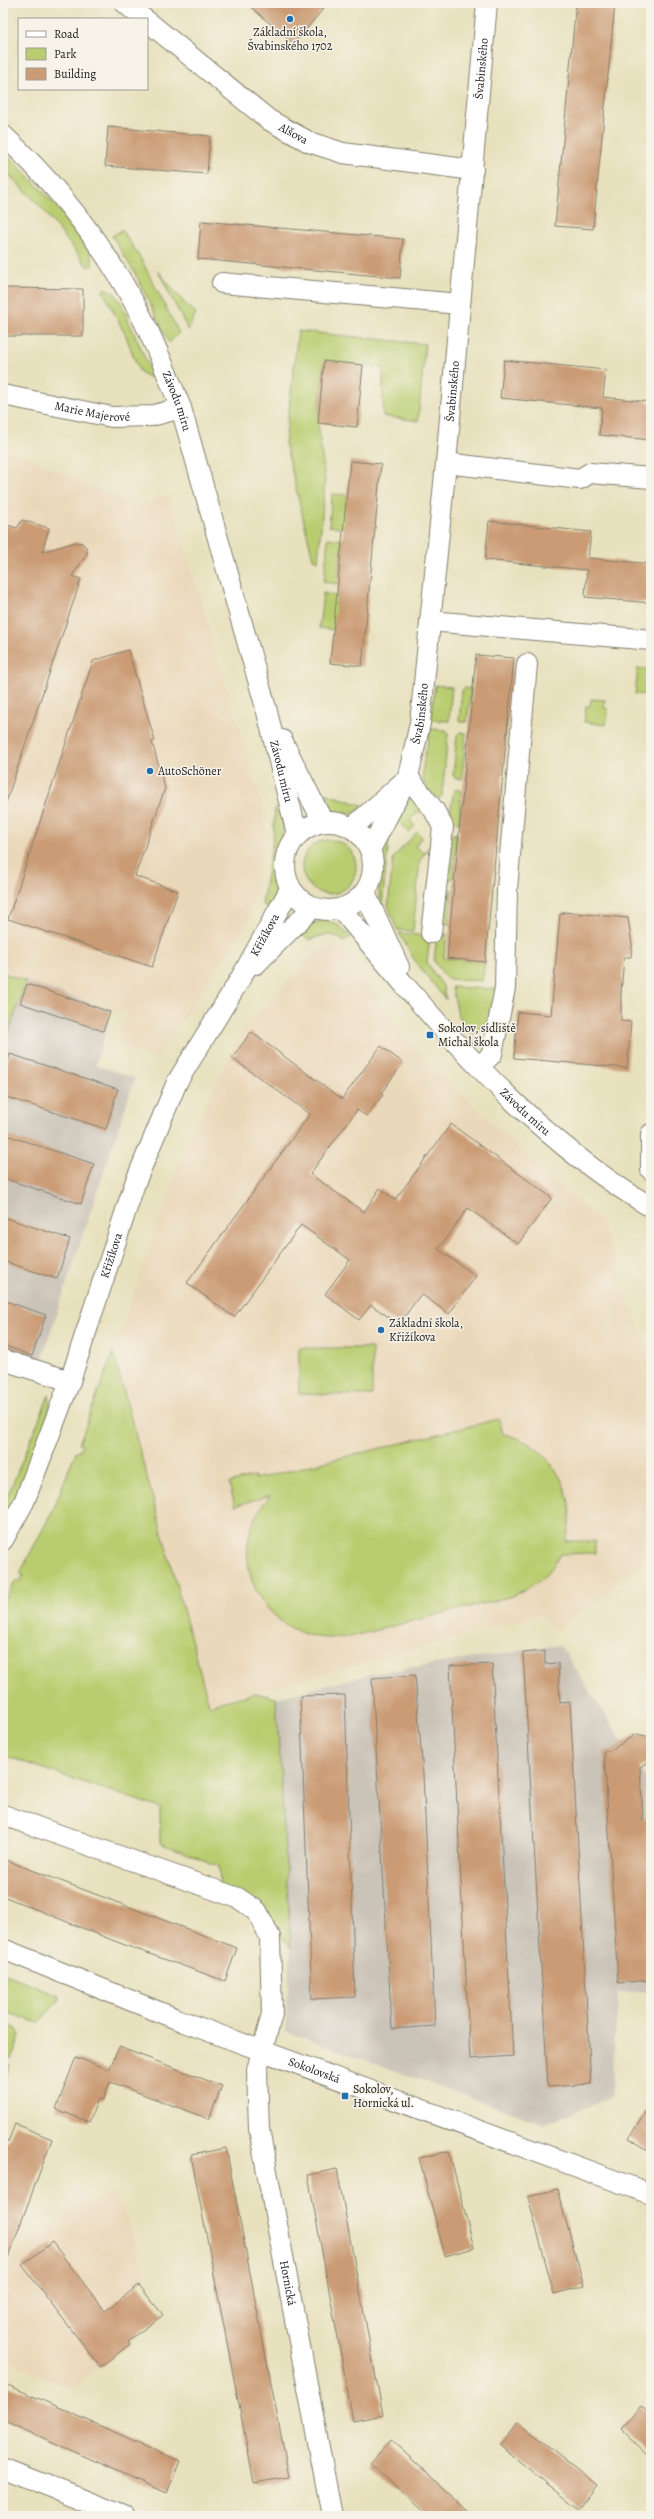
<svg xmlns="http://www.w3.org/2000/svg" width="654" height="2519" font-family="Alegreya,serif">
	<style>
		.built { fill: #ead8ba }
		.industrial { fill: #cac3b8 }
		.green { fill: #b9cd70; stroke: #6a7446 }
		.building { fill: #ca9b75 }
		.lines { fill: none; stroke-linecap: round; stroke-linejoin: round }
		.minor-casing { stroke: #827e6d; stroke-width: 22 }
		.minor { stroke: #fff; stroke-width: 20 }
		.poi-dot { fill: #1f6fb2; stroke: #f7f3e8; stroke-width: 1.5 }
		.labels { text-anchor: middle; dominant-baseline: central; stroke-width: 3; stroke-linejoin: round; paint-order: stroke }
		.poi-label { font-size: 12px; fill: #1c1c1c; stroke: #f7f3e8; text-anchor: start }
		.street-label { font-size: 12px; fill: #1c1c1c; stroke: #f7f3e8 }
	</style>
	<rect width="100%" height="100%" fill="#f7f3e8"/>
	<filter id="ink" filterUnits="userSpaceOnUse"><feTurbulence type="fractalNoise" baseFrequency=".025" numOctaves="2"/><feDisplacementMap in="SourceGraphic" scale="8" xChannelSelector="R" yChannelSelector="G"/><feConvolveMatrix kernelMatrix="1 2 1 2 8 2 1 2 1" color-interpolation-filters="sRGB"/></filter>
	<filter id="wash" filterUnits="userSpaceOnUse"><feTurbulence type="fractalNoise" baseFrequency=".012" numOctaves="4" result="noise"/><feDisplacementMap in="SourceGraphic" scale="16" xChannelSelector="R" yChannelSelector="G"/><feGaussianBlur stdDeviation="0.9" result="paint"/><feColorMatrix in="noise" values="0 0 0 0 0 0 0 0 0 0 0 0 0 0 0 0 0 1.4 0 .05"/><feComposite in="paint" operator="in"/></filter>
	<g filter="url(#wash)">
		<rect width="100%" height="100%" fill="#e8e1be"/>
		<path class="built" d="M 3,446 L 135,506 L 169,495 L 264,809 L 265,828 L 250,919 L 155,1060 L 122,1047 L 118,1034 L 126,1015 L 3,973 Z
			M 341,947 L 420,1056 L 568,1193 L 602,1221 L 631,1309 L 651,1352 L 651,1557 L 555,1631 L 540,1614 L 209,1706 L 113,1352 L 183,1151 L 243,1028 L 317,950 Z
			M 118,2193 L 145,2274 L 139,2285 L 163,2315 L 128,2341 L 130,2344 L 71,2389 L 3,2359 L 3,2287 L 17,2250 L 81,2203 Z"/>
		<path class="industrial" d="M 26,981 L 112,1010 L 95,1065 L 135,1078 L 39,1367 L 3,1355 L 3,1049 Z
			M 560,1645 L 651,1786 L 651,1991 L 618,1993 L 611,2097 L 544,2124 L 285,2031 L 291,1948 L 276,1698 L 375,1673 Z"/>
		<path class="green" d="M 3,151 C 20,168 100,245 92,266 L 87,266 L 41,207 L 3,169 Z
			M 122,230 L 141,259 L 179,333 L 169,343 L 135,273 L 112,236 Z
			M 158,271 L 186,305 L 196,313 L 188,330 Z
			M 105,288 L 115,294 L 120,301 L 153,376 L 148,377 L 139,371 L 126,336 L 103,291 Z
			M 298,331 L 425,344 L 418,421 L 383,416 L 383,368 L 324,361 L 318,423 L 325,481 L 318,561 L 313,559 L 285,443 Z
			M 332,494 L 347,495 L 344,528 L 329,526 Z
			M 328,538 L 342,540 L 338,584 L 324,582 Z
			M 323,593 L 337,596 L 334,630 L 319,628 Z
			M 638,668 L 651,670 L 651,695 L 635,694 Z
			M 435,685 L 452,687 L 449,721 L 431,720 Z
			M 464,688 L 471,689 L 467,722 L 460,722 L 459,719 L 462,690 Z
			M 591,699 L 605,700 L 604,708 L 608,709 L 606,725 L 584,722 L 586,706 L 590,706 Z
			M 430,729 L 446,730 L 448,734 L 442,796 L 439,799 C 409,787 429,750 430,729 Z
			M 460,732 L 466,733 L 462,779 L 456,778 L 453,776 L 457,735 Z
			M 454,790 L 461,790 L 459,823 L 453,822 L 449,819 Z
			M 321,792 L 362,805 L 364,806 C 341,822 332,814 319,793 Z
			M 414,797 L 424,811 L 422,813 L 419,811 L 410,820 L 415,826 L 409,832 L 396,820 L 410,799 Z
			M 284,806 C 288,824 279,841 277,858 C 274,877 278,890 270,910 L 262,904 L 273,839 L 275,809 Z
			M 390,831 L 382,906 L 380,909 C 378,894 378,840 390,831 Z
			M 417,832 L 422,837 L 415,846 L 424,853 L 432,844 L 420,860 L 413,931 L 397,930 L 388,906 L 393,858 Z
			M 452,834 L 457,834 L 453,879 L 445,879 Z
			M302 867a27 27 0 1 1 54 0a27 27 0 1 1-54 0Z
			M 444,889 L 452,890 L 448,924 L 441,923 Z
			M 324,920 L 337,924 L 351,937 L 344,942 C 332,931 323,935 309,940 L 299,931 L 311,924 Z
			M 399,933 L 430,936 L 427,963 L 443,986 L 446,1000 L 417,964 Z
			M 437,934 L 447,934 L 444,958 L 485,962 L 482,981 L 447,979 L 434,961 Z
			M 3,973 L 26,981 L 3,1049 Z
			M 452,987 L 498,989 L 492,1018 L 477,1033 L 474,1034 L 458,1015 Z
			M 299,1348 L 372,1348 L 372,1395 L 299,1394 Z
			M 113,1352 L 209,1705 L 256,1693 L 276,1698 L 291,1948 L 269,1922 L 220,1887 L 219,1866 L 160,1843 L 160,1808 L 3,1755 L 3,1601 L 16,1580 L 19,1582 L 23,1575 L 20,1573 L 54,1508 L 76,1451 L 80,1451 L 82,1445 L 79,1444 Z
			M 49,1395 C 56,1421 15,1497 3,1525 L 3,1507 Z
			M 499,1419 L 503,1434 C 539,1440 567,1475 570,1510 C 571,1520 568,1531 566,1541 L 595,1541 L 595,1553 L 561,1554 L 551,1569 L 540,1581 L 513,1596 L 349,1637 C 336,1638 324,1639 312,1636 C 249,1620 226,1542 271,1495 L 235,1506 L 229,1483 L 255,1476 L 255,1479 Z
			M 3,1973 L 59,1995 L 59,2001 L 38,2023 L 3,2011 Z
			M 9,2025 L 16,2028 L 20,2035 L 12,2059 L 3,2056 L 3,2042 Z
			M 3,2063 L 10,2065 L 3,2083 Z"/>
		<g id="blocks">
			<path class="building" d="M 246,3 L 328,3 L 294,44 Z
				M 576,3 L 615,3 L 593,229 L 555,226 Z
				M 108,127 L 210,136 L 207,174 L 105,166 Z
				M 201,221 L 403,239 L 400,278 L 198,259 Z
				M 3,288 L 83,289 L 83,336 L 3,336 Z
				M 504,360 L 606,370 L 603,397 L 651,402 L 651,440 L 599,435 L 602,408 L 500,398 Z
				M 324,361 L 363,365 L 357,427 L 318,423 Z
				M 350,461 L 381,464 L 362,666 L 330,663 Z
				M 22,520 L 49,528 L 42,552 L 76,542 L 82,543 L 87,548 L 87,554 L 72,576 L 81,579 L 6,802 L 3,801 L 3,524 L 17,528 Z
				M 489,521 L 591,532 L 588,558 L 651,564 L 651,603 L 585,597 L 587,570 L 485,560 Z
				M 128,650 L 155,741 L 152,742 L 165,788 L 135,876 L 178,891 L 152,967 L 8,919 L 93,661 Z
				M 476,655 L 514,658 L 485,962 L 447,958 Z
				M 563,912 L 628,918 L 632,945 L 631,957 L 624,957 L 621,993 L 621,1021 L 631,1022 L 627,1068 L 514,1058 L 518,1012 L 551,1015 L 560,914 L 563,914 Z
				M 27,984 L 110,1012 L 103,1031 L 20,1003 Z
				M 251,1032 L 342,1099 L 381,1046 L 403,1063 L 381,1093 L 383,1095 L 366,1116 L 357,1110 L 310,1174 L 364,1212 L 380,1188 L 395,1200 L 451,1124 L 552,1198 L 518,1244 L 468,1208 L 438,1249 L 476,1276 L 449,1314 L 421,1294 L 399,1324 L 371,1305 L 359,1320 L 325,1294 L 350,1260 L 301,1225 L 234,1317 L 187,1283 L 310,1114 L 232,1058 Z
				M 10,1054 L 118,1089 L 106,1129 L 3,1096 L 3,1076 Z
				M 3,1134 L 94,1164 L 81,1204 L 3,1178 Z
				M 3,1217 L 70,1239 L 57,1279 L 3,1261 Z
				M 3,1300 L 46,1315 L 32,1356 L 3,1345 Z
				M 545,1651 L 545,1664 L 558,1663 L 560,1703 L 570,1702 L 591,2084 L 548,2087 L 523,1653 Z
				M 492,1664 L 513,2056 L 470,2059 L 450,1666 Z
				M 415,1675 L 423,1774 L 435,2026 L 392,2029 L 372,1678 Z
				M 345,1695 L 355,1997 L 312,1999 L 300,1696 Z
				M 636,1734 L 651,1737 L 651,1760 L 640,1767 L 643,1820 L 651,1819 L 651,1980 L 618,1983 L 604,1751 L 610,1751 Z
				M 3,1859 L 237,1948 L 225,1981 L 122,1944 L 3,1896 Z
				M 119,2047 L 222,2086 L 209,2119 L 110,2082 L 103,2100 L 98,2099 L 89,2122 L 56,2109 L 76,2057 L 109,2070 Z
				M 651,2102 L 651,2152 L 629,2138 Z
				M 15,2124 L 52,2139 L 5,2266 L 3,2140 L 8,2142 Z
				M 226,2148 L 289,2477 L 254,2483 L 191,2155 Z
				M 449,2151 L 474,2248 L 445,2256 L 419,2158 Z
				M 337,2169 L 383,2415 L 353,2421 L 308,2175 Z
				M 557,2189 L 584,2286 L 554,2294 L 528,2197 Z
				M 52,2242 L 105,2311 L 139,2285 L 163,2315 L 128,2341 L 130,2344 L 100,2367 L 22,2265 Z
				M 3,2385 L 10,2386 L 180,2461 L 167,2493 L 3,2420 Z
				M 641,2406 L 651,2415 L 651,2458 L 620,2428 Z
				M 518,2422 L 597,2485 L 579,2509 L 500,2446 Z
				M 391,2440 L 428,2474 L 473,2516 L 428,2516 L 370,2463 Z"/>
		</g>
	</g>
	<g filter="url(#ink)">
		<use href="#blocks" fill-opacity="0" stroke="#827e6d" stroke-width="1"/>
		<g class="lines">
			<defs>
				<g id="minor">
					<path d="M 125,3 L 144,19"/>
					<path id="s1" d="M 147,21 L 269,120 L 309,142 L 343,153 L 473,170"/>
					<path id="s2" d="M 3,135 C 57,185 102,243 137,308 C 154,339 167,375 181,408 L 266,708 L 297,834"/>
					<path d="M 222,283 L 460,304"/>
					<path id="s3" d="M 3,395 L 112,417 L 151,416 L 181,408"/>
					<path d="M 446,463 L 580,479 L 590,473 L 651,478"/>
					<path d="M 430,621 L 651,640"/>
					<path d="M 282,740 L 323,822"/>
					<path d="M 408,777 L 434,810 L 443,827 L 431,933"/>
					<circle cx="329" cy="866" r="44"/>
					<path d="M 352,828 L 402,783"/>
					<path id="s4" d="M 370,850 L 408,777 L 420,723 L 446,463 L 487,3"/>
					<path d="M 365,893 L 399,967"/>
					<path id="s5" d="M 341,909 C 430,1017 529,1136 651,1207"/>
					<path d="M 256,964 L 312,908"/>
					<path d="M 480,1066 L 492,1054 L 505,988 L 507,889 L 527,664"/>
					<path d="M 651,1134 L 651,1170"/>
					<path d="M 3,1360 L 70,1381"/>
					<path id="s6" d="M 3,1540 L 24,1502 L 70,1381 L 135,1183 L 177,1082 L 239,981 L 290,889"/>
					<path id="s7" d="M 3,1815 L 238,1898 L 257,1911 L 270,1937 L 272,2014 L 257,2070 L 259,2129 L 332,2516"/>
					<path id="s8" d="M 3,1949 L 184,2022 L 651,2194"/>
					<path d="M 3,2468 L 124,2516"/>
				</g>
			</defs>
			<use href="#minor" class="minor-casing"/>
			<use href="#minor" class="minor"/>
		</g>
	</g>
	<g class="poi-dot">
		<circle cx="290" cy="19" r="4"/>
		<circle cx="150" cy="771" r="4"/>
		<rect x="426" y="1031" width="8" height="8" rx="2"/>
		<circle cx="381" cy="1330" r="4"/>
		<rect x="341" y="2092" width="8" height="8" rx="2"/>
	</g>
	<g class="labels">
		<g class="poi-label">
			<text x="290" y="32" text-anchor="middle">Základní škola,<tspan x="290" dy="14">Švabinského 1702</tspan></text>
			<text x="158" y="771">AutoSchöner</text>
			<text x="438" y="1028">Sokolov, sídliště<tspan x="438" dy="14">Michal škola</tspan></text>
			<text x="389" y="1323">Základní škola,<tspan x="389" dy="14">Křižíkova</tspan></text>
			<text x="353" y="2089">Sokolov,<tspan x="353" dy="14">Hornická ul.</tspan></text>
		</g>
		<g class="street-label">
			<text stroke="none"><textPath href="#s4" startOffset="795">Švabinského</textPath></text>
			<text stroke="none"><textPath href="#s1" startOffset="185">Alšova</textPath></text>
			<text stroke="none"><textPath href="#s4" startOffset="471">Švabinského</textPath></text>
			<text stroke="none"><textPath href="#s2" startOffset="321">Závodu míru</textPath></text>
			<text stroke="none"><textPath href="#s3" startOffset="91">Marie Majerové</textPath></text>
			<text stroke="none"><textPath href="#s4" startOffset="147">Švabinského</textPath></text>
			<text stroke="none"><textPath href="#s2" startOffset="706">Závodu míru</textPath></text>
			<text stroke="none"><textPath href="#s6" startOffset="662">Křižíkova</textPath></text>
			<text stroke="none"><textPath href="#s5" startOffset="274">Závodu míru</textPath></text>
			<text stroke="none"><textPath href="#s6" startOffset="305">Křižíkova</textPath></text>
			<text stroke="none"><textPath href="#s8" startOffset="334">Sokolovská</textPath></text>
			<text stroke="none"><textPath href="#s7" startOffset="652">Hornická</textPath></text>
		</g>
	</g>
	<rect width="654" height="2519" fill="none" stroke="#f7f3e8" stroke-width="16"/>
	<rect x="18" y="18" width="130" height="72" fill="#f7f3e8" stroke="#9f9d96"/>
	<rect x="26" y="31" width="20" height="6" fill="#ffffff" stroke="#9f9d96"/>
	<text x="54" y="38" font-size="12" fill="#1c1c1c">Road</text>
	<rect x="26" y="48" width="20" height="12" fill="#b9cd70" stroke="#9f9d96"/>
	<text x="54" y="58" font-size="12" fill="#1c1c1c">Park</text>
	<rect x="26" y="68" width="20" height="12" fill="#ca9b75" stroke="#9f9d96"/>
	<text x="54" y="78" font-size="12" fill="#1c1c1c">Building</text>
</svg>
